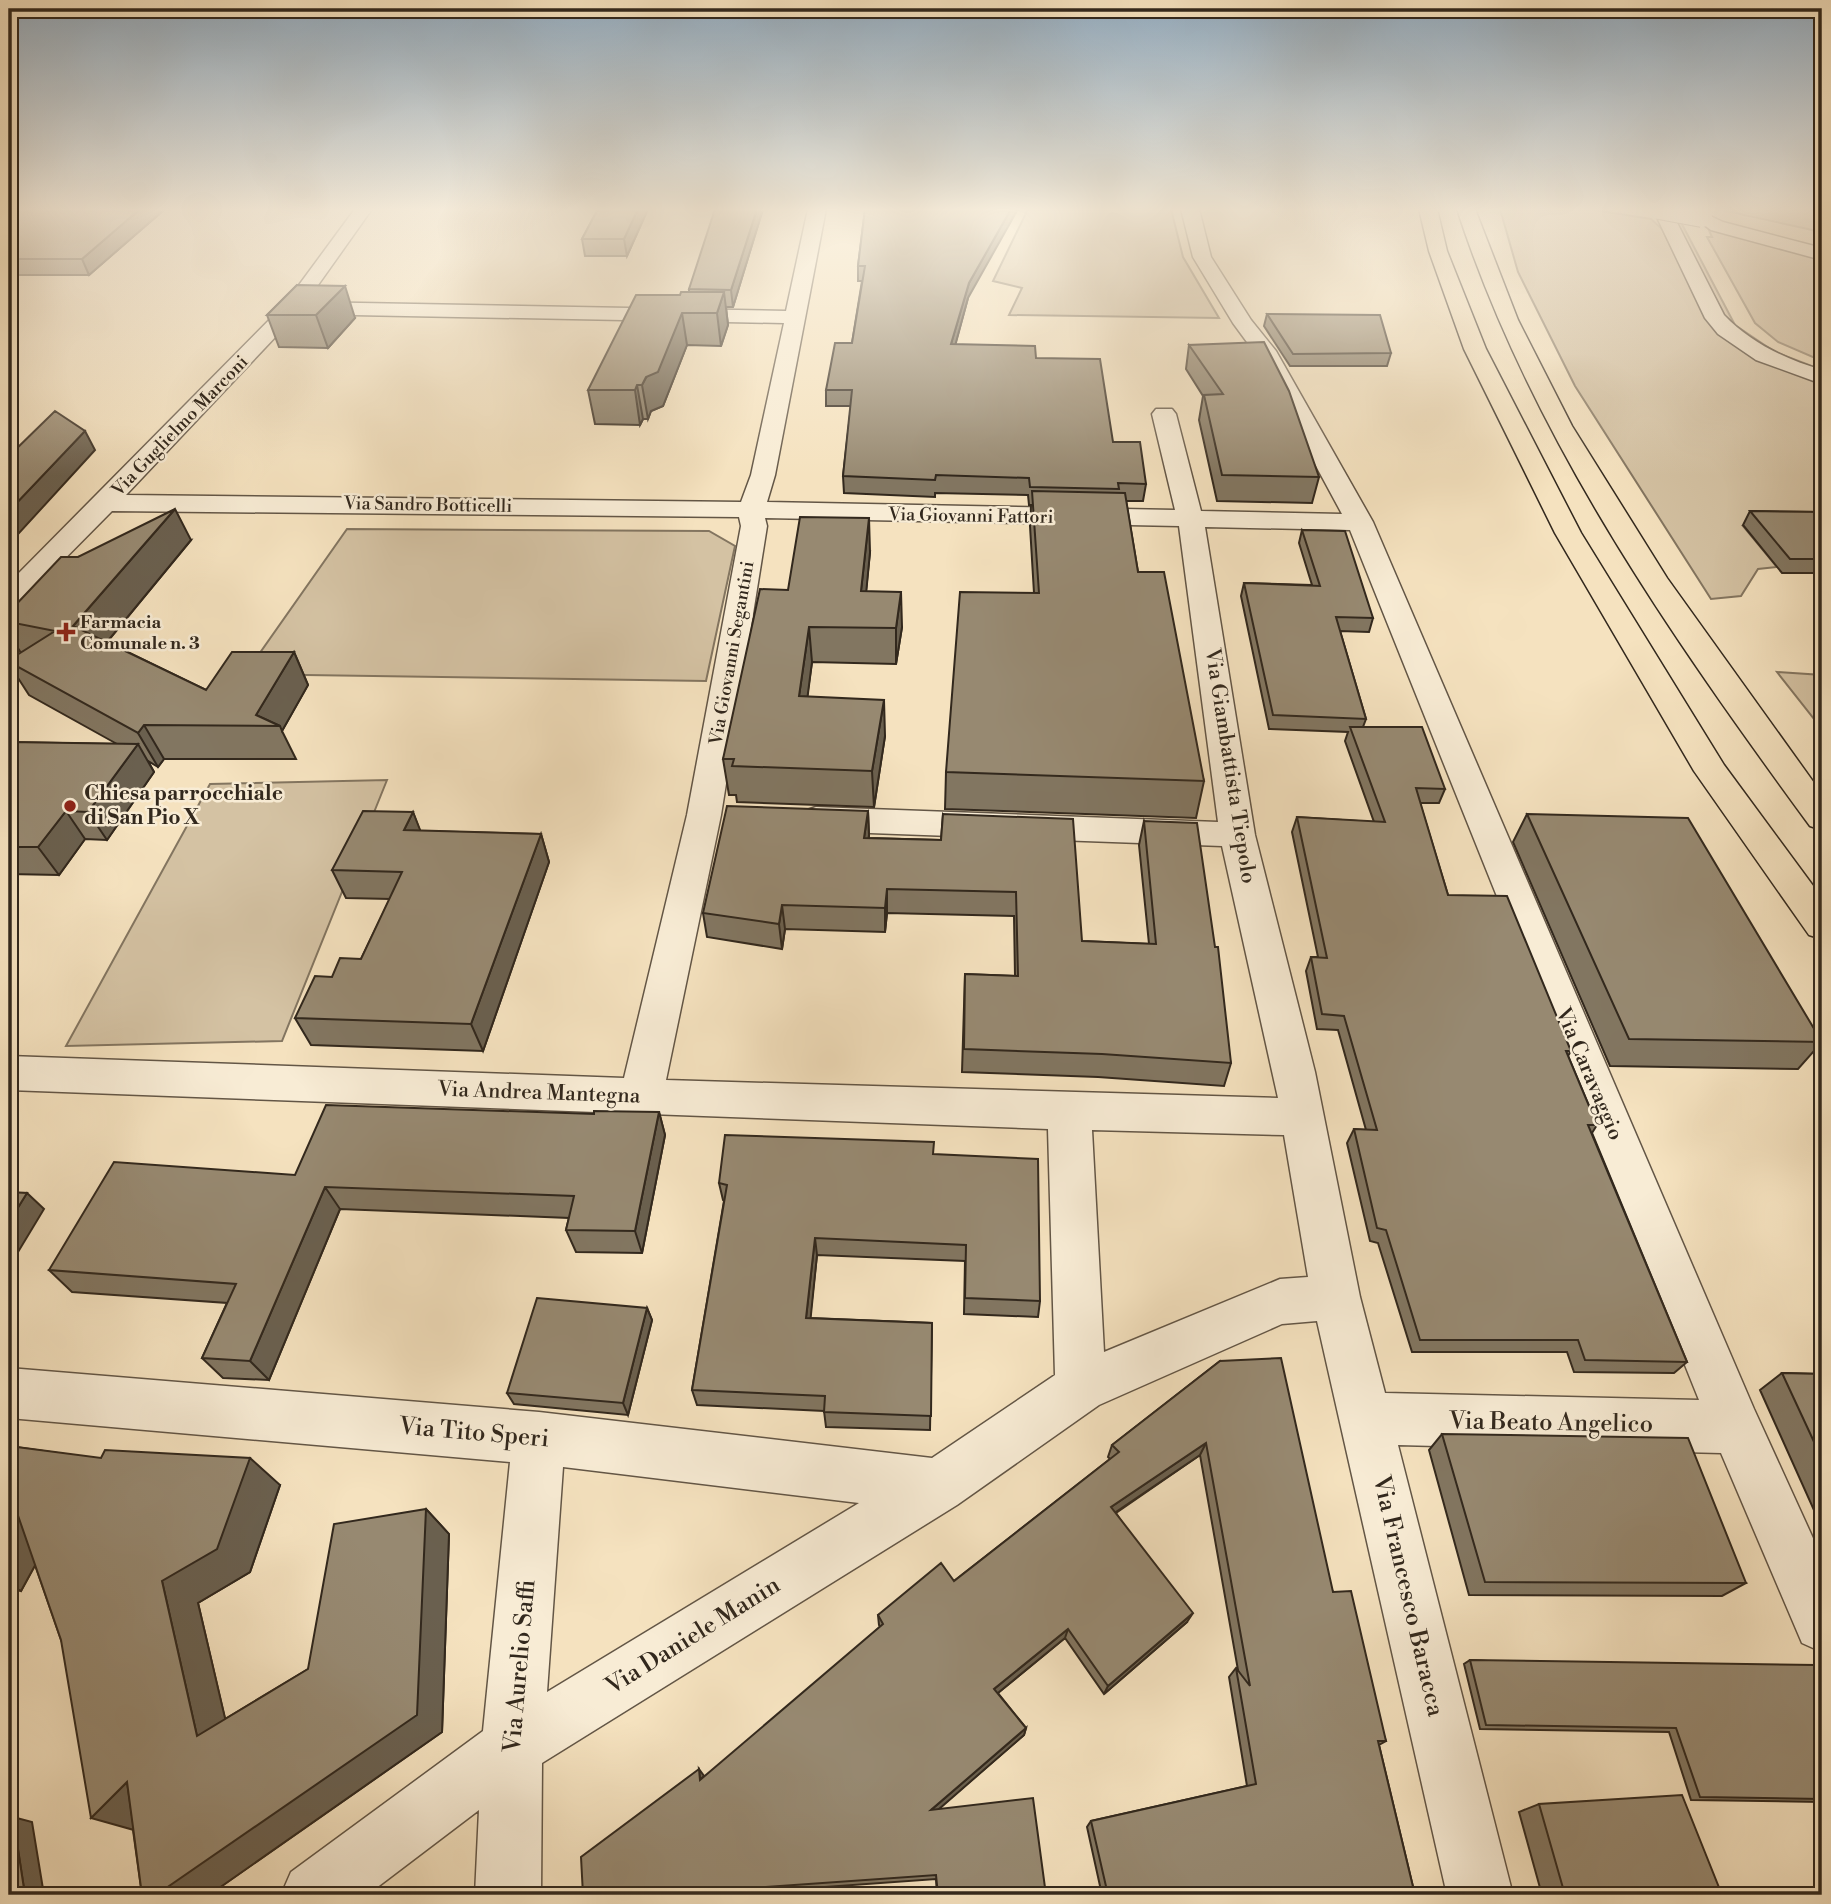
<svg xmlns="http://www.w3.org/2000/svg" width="1831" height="1904" font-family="'Libre Bodoni',serif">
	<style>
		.green { fill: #d4c2a3; stroke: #837560; stroke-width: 2 }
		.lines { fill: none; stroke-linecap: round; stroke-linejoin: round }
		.street-casing { stroke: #635646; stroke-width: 3 }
		.secondary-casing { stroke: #32281d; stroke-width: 3 }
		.highway-casing { stroke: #32281d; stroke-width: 3 }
		.street { fill: #f8ecd5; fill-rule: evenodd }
		.secondary { fill: #f8ecd5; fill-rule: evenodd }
		.highway { fill: #f5e2bf; fill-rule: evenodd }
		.secondary-bridge-casing { stroke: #32281d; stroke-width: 22; stroke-linecap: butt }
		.secondary-bridge { stroke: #f8ecd5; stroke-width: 20 }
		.wall { fill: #827661; stroke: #32281d; stroke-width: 2 }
		.shaded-wall { fill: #6a604f; stroke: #32281d; stroke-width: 2 }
		.building { fill: #978971; stroke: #32281d; stroke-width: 2 }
		.poi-dot { fill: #8f2418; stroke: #f8ecd5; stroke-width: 2.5 }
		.labels { text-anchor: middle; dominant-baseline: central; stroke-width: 5; stroke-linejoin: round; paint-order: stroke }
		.far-street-label { font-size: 18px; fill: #32281d; stroke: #f8ecd5 }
		.far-poi-label { font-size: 18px; font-weight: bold; fill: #32281d; stroke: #f8ecd5; text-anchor: start }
		.street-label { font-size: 21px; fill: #32281d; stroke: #f8ecd5 }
		.poi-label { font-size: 21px; font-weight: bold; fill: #32281d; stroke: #f8ecd5; text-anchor: start }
		.near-street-label { font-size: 24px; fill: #32281d; stroke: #f8ecd5 }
	</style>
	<rect width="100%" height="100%" fill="#f5e2bf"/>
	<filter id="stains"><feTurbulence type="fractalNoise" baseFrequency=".00286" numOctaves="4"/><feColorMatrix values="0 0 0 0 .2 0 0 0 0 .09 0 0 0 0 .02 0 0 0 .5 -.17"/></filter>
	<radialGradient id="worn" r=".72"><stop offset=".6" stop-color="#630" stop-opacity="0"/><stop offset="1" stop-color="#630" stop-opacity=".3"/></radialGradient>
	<path class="green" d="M 1028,209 L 1171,209 L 1183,257 L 1219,318 L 1009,315 L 1022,288 L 993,281 Z
		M 1500,209 L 1588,209 L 1651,219 L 1662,229 L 1705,316 L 1790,371 L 1822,382 L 1822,526 L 1743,526 L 1777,567 L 1758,569 L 1741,596 L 1711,599 L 1575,386 L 1518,272 Z
		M 1669,209 L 1674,209 L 1735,325 L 1775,352 L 1822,370 L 1822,373 L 1771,353 L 1727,320 Z
		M 1717,209 L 1822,209 L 1822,233 L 1808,229 Z
		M 1708,228 L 1822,257 L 1822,361 L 1778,342 L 1755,323 L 1707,237 L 1712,237 Z
		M 347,529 L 709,531 L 735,546 L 706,681 L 245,674 Z
		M 1777,672 L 1822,675 L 1822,729 Z
		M 387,780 L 282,1041 L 66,1046 L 210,784 Z"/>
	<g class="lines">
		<defs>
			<path id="street" d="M 355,209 L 372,209 L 306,302 L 786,311 L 808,209 L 826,209 L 775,475 L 767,502 L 1175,510 L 1152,414 L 1156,409 L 1172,409 L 1176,414 L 1201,511 L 1342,514 L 1255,353 L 1233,323 L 1193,257 L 1181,209 L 1199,209 L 1211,257 L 1251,320 L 1276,351 L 1373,522 L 1754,1409 L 1822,1558 L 1822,1652 L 1802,1643 L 1721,1453 L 1398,1445 L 1513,1895 L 1447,1895 L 1317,1321 L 1282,1324 L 1099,1405 L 957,1505 L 542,1763 L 541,1895 L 475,1895 L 479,1810 L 367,1895 L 281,1895 L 291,1872 L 483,1731 L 510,1462 L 9,1418 L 9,1368 L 539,1412 L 932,1458 L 1055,1375 L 1048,1129 L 9,1090 L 9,1056 L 624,1078 L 687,815 L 741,526 L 739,517 L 112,511 L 19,605 L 9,607 L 9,583 L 285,304 ZM 298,313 L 301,314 L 784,323 L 751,475 L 741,502 L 126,495 ZM 765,518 L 1179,526 L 1218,822 L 816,807 L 804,811 L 799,819 L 804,827 L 816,831 L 1222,846 L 1278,1098 L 666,1080 L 721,815 L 767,526 ZM 1205,527 L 1350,530 L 1699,1400 L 1385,1393 L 1360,1297 L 1315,1072 L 1255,835 ZM 1092,1130 L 1284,1135 L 1308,1277 L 1280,1279 L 1104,1352 ZM 563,1467 L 859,1503 L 547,1692 Z"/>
			<path id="secondary" d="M 1653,209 L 1670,209 L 1724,315 C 1751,343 1785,359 1822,370 L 1822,384 L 1756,360 L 1718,334 L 1705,318 Z
				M 1702,212 L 1723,222 L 1822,248 L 1822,260 L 1711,230 L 1693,217 Z"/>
			<path id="highway" d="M 1419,209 L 1437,209 L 1447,251 L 1486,349 L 1581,533 L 1724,765 L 1822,898 L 1822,939 L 1809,935 L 1694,771 L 1555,533 L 1464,349 L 1429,251 Z
				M 1457,209 L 1475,209 L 1518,320 L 1572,426 L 1667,578 L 1822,794 L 1822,830 L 1810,826 C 1670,635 1531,436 1457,209 Z"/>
		</defs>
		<use href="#street" class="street-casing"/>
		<use href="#secondary" class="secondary-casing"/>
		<use href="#highway" class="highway-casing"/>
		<use href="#street" class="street"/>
		<use href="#secondary" class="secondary"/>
		<use href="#highway" class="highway"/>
		<defs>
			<path id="secondary-bridge" d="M 1659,209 L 1702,217"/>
		</defs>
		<use href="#secondary-bridge" class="secondary-bridge-casing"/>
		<use href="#secondary-bridge" class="secondary-bridge"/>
	</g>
	<path class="wall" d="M 9,209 L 165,209 L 89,275 L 9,275 Z
		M 598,209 L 648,209 L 627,256 L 585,256 L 582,239 Z
		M 763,209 L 733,307 L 726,307 L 728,325 L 721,346 L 687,345 L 663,406 L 651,411 L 648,419 L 643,419 L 640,425 L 595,424 L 588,390 L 680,295 L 689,292 L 689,289 Z
		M 865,209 L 968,298 L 955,345 L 1036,358 L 1113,442 L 1146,484 L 1143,501 L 1126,501 L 1138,572 L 1204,781 L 1196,818 L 945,809 L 946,772 L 1034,593 L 1030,526 L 1031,505 L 1029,505 L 1028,495 L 935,493 L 935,497 L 844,493 L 843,476 L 851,406 L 826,406 L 826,390 L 852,343 L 862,281 L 858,281 L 858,266 Z
		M 297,285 L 355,318 L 328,348 L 279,347 L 267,315 Z
		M 1267,314 L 1391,353 L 1387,366 L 1290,366 L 1264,326 Z
		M 1189,345 L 1319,477 L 1312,503 L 1217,501 L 1199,420 L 1203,396 L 1186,369 Z
		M 1750,511 L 1822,512 L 1822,573 L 1782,573 L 1743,525 Z
		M 1302,530 L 1373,618 L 1369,632 L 1340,631 L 1366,719 L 1363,727 L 1445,789 L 1439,803 L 1420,803 L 1448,895 L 1571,1051 L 1568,1056 L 1597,1125 L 1592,1133 L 1687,1362 L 1674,1373 L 1574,1372 L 1567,1352 L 1412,1352 L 1378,1243 L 1370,1241 L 1347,1143 L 1354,1129 L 1366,1130 L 1338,1030 L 1317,1029 L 1306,971 L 1311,957 L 1318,957 L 1292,832 L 1297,817 L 1374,822 L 1345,741 L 1348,732 L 1269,729 L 1241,596 L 1244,583 L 1312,585 L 1299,543 Z
		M 191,540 L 107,642 L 206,690 L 294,652 L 308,685 L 282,731 L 296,759 L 164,759 L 158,767 L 148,761 L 154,772 L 107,840 L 85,839 L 59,875 L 9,874 L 9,742 L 117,744 L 29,695 L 9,664 L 9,660 L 21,653 L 9,634 L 9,612 L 78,557 Z
		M 870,552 L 866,591 L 902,627 L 896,664 L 812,662 L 807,697 L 885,736 L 874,807 L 737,802 L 736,795 L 729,795 L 723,759 L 788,590 Z
		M 868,811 L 869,838 L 941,840 L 943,814 L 1082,941 L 1149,944 L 1139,845 L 1144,821 L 1231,1063 L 1224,1086 L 1098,1077 L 962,1072 L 965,974 L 1015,976 L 1014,916 L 887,913 L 885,932 L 785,929 L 782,949 L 707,937 L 703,913 Z
		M 413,812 L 420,831 L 541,834 L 549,862 L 483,1051 L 311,1045 L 295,1018 L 332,977 L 361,959 L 390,899 L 346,898 L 332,870 Z
		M 1527,814 L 1822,1042 L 1798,1069 L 1610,1066 L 1513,842 Z
		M 659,1112 L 665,1135 L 642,1253 L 576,1252 L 566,1230 L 569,1218 L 340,1209 L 269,1380 L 223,1378 L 202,1358 L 227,1303 L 72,1292 L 49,1270 L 295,1175 L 594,1114 Z
		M 933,1154 L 1040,1301 L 1038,1317 L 964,1314 L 965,1261 L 817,1255 L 810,1318 L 932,1323 L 930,1430 L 826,1427 L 824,1411 L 697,1405 L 692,1390 L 724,1201 L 723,1200 L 719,1183 Z
		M 647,1308 L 652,1320 L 628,1415 L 514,1404 L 507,1393 Z
		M 1220,1361 L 1333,1592 L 1386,1741 L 1379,1745 L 1415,1895 L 1102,1895 L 1087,1827 L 1091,1821 L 1247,1786 L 1229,1677 L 1236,1668 L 1238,1670 L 1200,1455 L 1116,1513 L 1187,1622 L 1104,1694 L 1065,1638 L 998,1693 L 1026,1728 L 1024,1735 L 938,1809 L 1046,1895 L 937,1895 L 936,1879 L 712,1895 L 583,1895 L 880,1627 L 879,1625 L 878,1615 L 954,1581 L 1110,1459 L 1108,1457 L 1112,1445 Z
		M 1782,1373 L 1822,1374 L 1822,1528 L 1760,1390 Z
		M 1442,1434 L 1746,1583 L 1722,1596 L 1469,1595 L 1429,1450 Z
		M 9,1446 L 280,1485 L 250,1572 L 198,1603 L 225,1719 L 308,1669 L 426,1509 L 449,1534 L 442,1732 L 209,1895 L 142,1895 L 133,1830 L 61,1640 L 35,1565 L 21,1591 L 9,1589 Z
		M 1470,1660 L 1822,1680 L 1822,1802 L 1691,1800 L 1669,1732 L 1480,1729 L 1464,1664 Z
		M 1539,1804 L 1722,1895 L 1542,1895 L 1519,1812 Z"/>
	<path class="shaded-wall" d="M 140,209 L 165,209 L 89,275 L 82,259 Z
		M 638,209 L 648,209 L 627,256 L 624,239 Z
		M 757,209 L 763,209 L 733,307 L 731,290 Z
		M 1011,209 L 1018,209 L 968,298 L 951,361 L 951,344 L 969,283 Z
		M 345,286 L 355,318 L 328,348 L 316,315 Z
		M 724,292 L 728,325 L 721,346 L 717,313 Z
		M 682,313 L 687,345 L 663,406 L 651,411 L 648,419 L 642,385 Z
		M 637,385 L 643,419 L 640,425 L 635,390 Z
		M 85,431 L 95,450 L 9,544 L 9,511 Z
		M 175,509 L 191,540 L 93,659 L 73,626 Z
		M 869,518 L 870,552 L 863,626 L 861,591 Z
		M 901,592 L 902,627 L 896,664 L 896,628 Z
		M 809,627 L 812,662 L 803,732 L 799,696 Z
		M 294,652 L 308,685 L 282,731 L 280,726 L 256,715 Z
		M 884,700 L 885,736 L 874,807 L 872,771 Z
		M 144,725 L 164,759 L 158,767 L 138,733 Z
		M 138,744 L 154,772 L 107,840 L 88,812 Z
		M 66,811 L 85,839 L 59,875 L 38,847 Z
		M 868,811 L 869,835 L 865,863 L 864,838 Z
		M 413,812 L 424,840 L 404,830 Z
		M 541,834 L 549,862 L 483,1051 L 471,1024 Z
		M 887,889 L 887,913 L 885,932 L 885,908 Z
		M 782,905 L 785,929 L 782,949 L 779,924 Z
		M 659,1112 L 665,1135 L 642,1253 L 635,1231 Z
		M 325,1187 L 340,1209 L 269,1380 L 250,1361 Z
		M 27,1193 L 44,1209 L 9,1267 L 9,1222 Z
		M 815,1238 L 817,1255 L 809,1334 L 806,1318 Z
		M 647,1308 L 652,1320 L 628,1415 L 623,1403 Z
		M 1206,1443 L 1200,1455 L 1107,1518 L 1111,1507 Z
		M 250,1458 L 280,1485 L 250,1572 L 198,1603 L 233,1752 L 197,1736 L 162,1581 Z
		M 14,1504 L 55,1529 L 21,1591 L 9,1584 L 9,1513 Z
		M 426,1509 L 449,1534 L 442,1732 L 209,1895 L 156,1895 Z
		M 1193,1613 L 1187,1622 L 1104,1694 L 1108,1686 Z
		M 1068,1629 L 1065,1638 L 993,1697 L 994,1689 Z
		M 1026,1728 L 1024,1735 L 931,1816 L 931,1810 Z
		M 699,1769 L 704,1776 L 700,1780 Z
		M 127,1782 L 134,1830 L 91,1818 Z
		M 13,1817 L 32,1822 L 44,1895 L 25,1895 Z"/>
	<path class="building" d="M 9,209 L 140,209 L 82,259 L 9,259 Z
		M 598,209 L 638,209 L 624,239 L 582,239 Z
		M 715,209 L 757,209 L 731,290 L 689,289 Z
		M 865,209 L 1011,209 L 969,283 L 951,344 L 1035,346 L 1036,358 L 1100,359 L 1113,442 L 1140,442 L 1146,484 L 1118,483 L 1119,489 L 1030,487 L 1029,478 L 936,475 L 935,480 L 843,476 L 852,390 L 826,390 L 835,343 L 852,343 L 865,266 L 858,266 Z
		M 297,285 L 345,286 L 316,315 L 267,315 Z
		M 681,292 L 724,292 L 717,313 L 682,313 L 658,372 L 646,377 L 642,385 L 637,385 L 635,390 L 588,390 L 636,295 L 680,295 Z
		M 1267,314 L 1380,315 L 1391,353 L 1293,354 Z
		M 1264,342 L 1289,391 L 1319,477 L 1222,475 L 1204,395 L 1223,394 L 1189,345 Z
		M 55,411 L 85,431 L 9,511 L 9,456 Z
		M 1032,491 L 1125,493 L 1138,572 L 1164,572 L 1204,781 L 946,772 L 960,592 L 1039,593 Z
		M 175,509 L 73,626 L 206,690 L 232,652 L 294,652 L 256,715 L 280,726 L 144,725 L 138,733 L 9,662 L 9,660 L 55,631 L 9,622 L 9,612 L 61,557 L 78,557 Z
		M 1750,511 L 1822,512 L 1822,559 L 1790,559 Z
		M 800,517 L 869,518 L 861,591 L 901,592 L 896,628 L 809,627 L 799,696 L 884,700 L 872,771 L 732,766 L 734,759 L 723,759 L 760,589 L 788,590 Z
		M 1302,530 L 1345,531 L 1373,618 L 1336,617 L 1366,719 L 1273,715 L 1244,583 L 1320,586 Z
		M 1350,727 L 1422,727 L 1445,789 L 1416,788 L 1448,895 L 1507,896 L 1571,1051 L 1566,1051 L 1597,1125 L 1588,1125 L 1687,1362 L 1585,1360 L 1578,1340 L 1420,1340 L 1386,1230 L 1377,1228 L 1354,1129 L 1377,1130 L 1344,1016 L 1322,1014 L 1311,957 L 1327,958 L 1297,817 L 1385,822 Z
		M 9,742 L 138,744 L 88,812 L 66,811 L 38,847 L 9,847 Z
		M 727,806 L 868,811 L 864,838 L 941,840 L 943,814 L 1073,819 L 1082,941 L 1156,944 L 1144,821 L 1197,823 L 1215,947 L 1218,947 L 1231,1063 L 1102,1054 L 964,1049 L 965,974 L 1018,976 L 1016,892 L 887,889 L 885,908 L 782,905 L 779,924 L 703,913 Z
		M 363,811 L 413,812 L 404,830 L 541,834 L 471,1024 L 295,1018 L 315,976 L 332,977 L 340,958 L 361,959 L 402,872 L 332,870 Z
		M 1527,814 L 1688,818 L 1822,1042 L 1629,1039 Z
		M 326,1105 L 594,1114 L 594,1111 L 659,1112 L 635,1231 L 566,1230 L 574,1196 L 325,1187 L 250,1361 L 202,1358 L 236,1284 L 49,1270 L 114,1162 L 295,1175 Z
		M 725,1135 L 934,1142 L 933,1154 L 1038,1159 L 1040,1301 L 965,1298 L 966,1245 L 815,1238 L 806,1318 L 932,1323 L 931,1416 L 824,1412 L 825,1396 L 692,1390 L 727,1185 L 719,1183 Z
		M 9,1192 L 27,1193 L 9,1222 Z
		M 537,1298 L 647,1308 L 623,1403 L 507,1393 Z
		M 1281,1358 L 1333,1592 L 1351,1591 L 1386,1741 L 1378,1741 L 1415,1895 L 1108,1895 L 1091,1821 L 1256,1784 L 1236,1668 L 1250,1686 L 1206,1443 L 1111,1507 L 1193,1613 L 1108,1686 L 1068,1629 L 994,1689 L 1026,1728 L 931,1810 L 1033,1798 L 1046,1895 L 938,1895 L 936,1875 L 707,1891 L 707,1895 L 583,1895 L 581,1857 L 699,1769 L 700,1780 L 883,1624 L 878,1615 L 941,1563 L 954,1581 L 1119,1452 L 1112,1445 L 1220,1361 Z
		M 1782,1373 L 1822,1374 L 1822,1459 Z
		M 1442,1434 L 1688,1438 L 1746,1583 L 1485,1582 Z
		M 9,1446 L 101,1458 L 105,1450 L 250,1458 L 217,1549 L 162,1581 L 197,1736 L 308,1669 L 334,1524 L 426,1509 L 417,1715 L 156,1895 L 142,1895 L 127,1782 L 91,1818 L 61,1640 L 14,1504 L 9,1513 Z
		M 1470,1660 L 1816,1665 L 1822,1680 L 1822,1799 L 1700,1797 L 1676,1728 L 1486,1725 Z
		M 1682,1795 L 1722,1895 L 1565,1895 L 1539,1804 Z
		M 13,1817 L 25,1895 L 9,1895 L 9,1819 Z"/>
	<linearGradient id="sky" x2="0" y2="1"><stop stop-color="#93adc2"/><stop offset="0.44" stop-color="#faf2e2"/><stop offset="1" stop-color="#faf2e2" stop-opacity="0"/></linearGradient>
	<rect width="1831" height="476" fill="url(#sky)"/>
	<g class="poi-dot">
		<path d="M62.5 621.5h7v7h7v7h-7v7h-7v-7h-7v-7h7z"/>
		<circle cx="70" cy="806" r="7"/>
	</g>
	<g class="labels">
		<g class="far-street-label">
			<text transform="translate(180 426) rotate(-46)">Via Guglielmo Marconi</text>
			<text transform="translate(428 505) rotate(1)">Via Sandro Botticelli</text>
			<text transform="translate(971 516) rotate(1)">Via Giovanni Fattori</text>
			<text transform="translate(732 653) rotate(-80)">Via Giovanni Segantini</text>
		</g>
		<g class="far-poi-label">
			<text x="80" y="622">Farmacia<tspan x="80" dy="21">Comunale n. 3</tspan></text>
		</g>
		<g class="street-label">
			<text transform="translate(1230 766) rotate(81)">Via Giambattista Tiepolo</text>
			<text transform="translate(1589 1074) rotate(67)">Via Caravaggio</text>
			<text transform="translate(539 1093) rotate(2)">Via Andrea Mantegna</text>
		</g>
		<g class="poi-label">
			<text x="84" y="794">Chiesa parrocchiale<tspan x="84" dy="24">di San Pio X</tspan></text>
		</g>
		<g class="near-street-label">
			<text transform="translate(1551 1423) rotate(1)">Via Beato Angelico</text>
			<text transform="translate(474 1433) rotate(5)">Via Tito Speri</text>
			<text transform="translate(1408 1596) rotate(77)">Via Francesco Baracca</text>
			<text transform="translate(693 1636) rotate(-32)">Via Daniele Manin</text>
			<text transform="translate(520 1666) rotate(-85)">Via Aurelio Saffi</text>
		</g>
	</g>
	<rect width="1831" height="1904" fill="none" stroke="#f5e2bf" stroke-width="35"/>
	<rect x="10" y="10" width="1810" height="1883" fill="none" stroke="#32281d" stroke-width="3.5"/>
	<rect x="18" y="18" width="1796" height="1869" fill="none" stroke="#32281d" stroke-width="2"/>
	<rect width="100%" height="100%" filter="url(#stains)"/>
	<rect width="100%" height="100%" fill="url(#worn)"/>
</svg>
